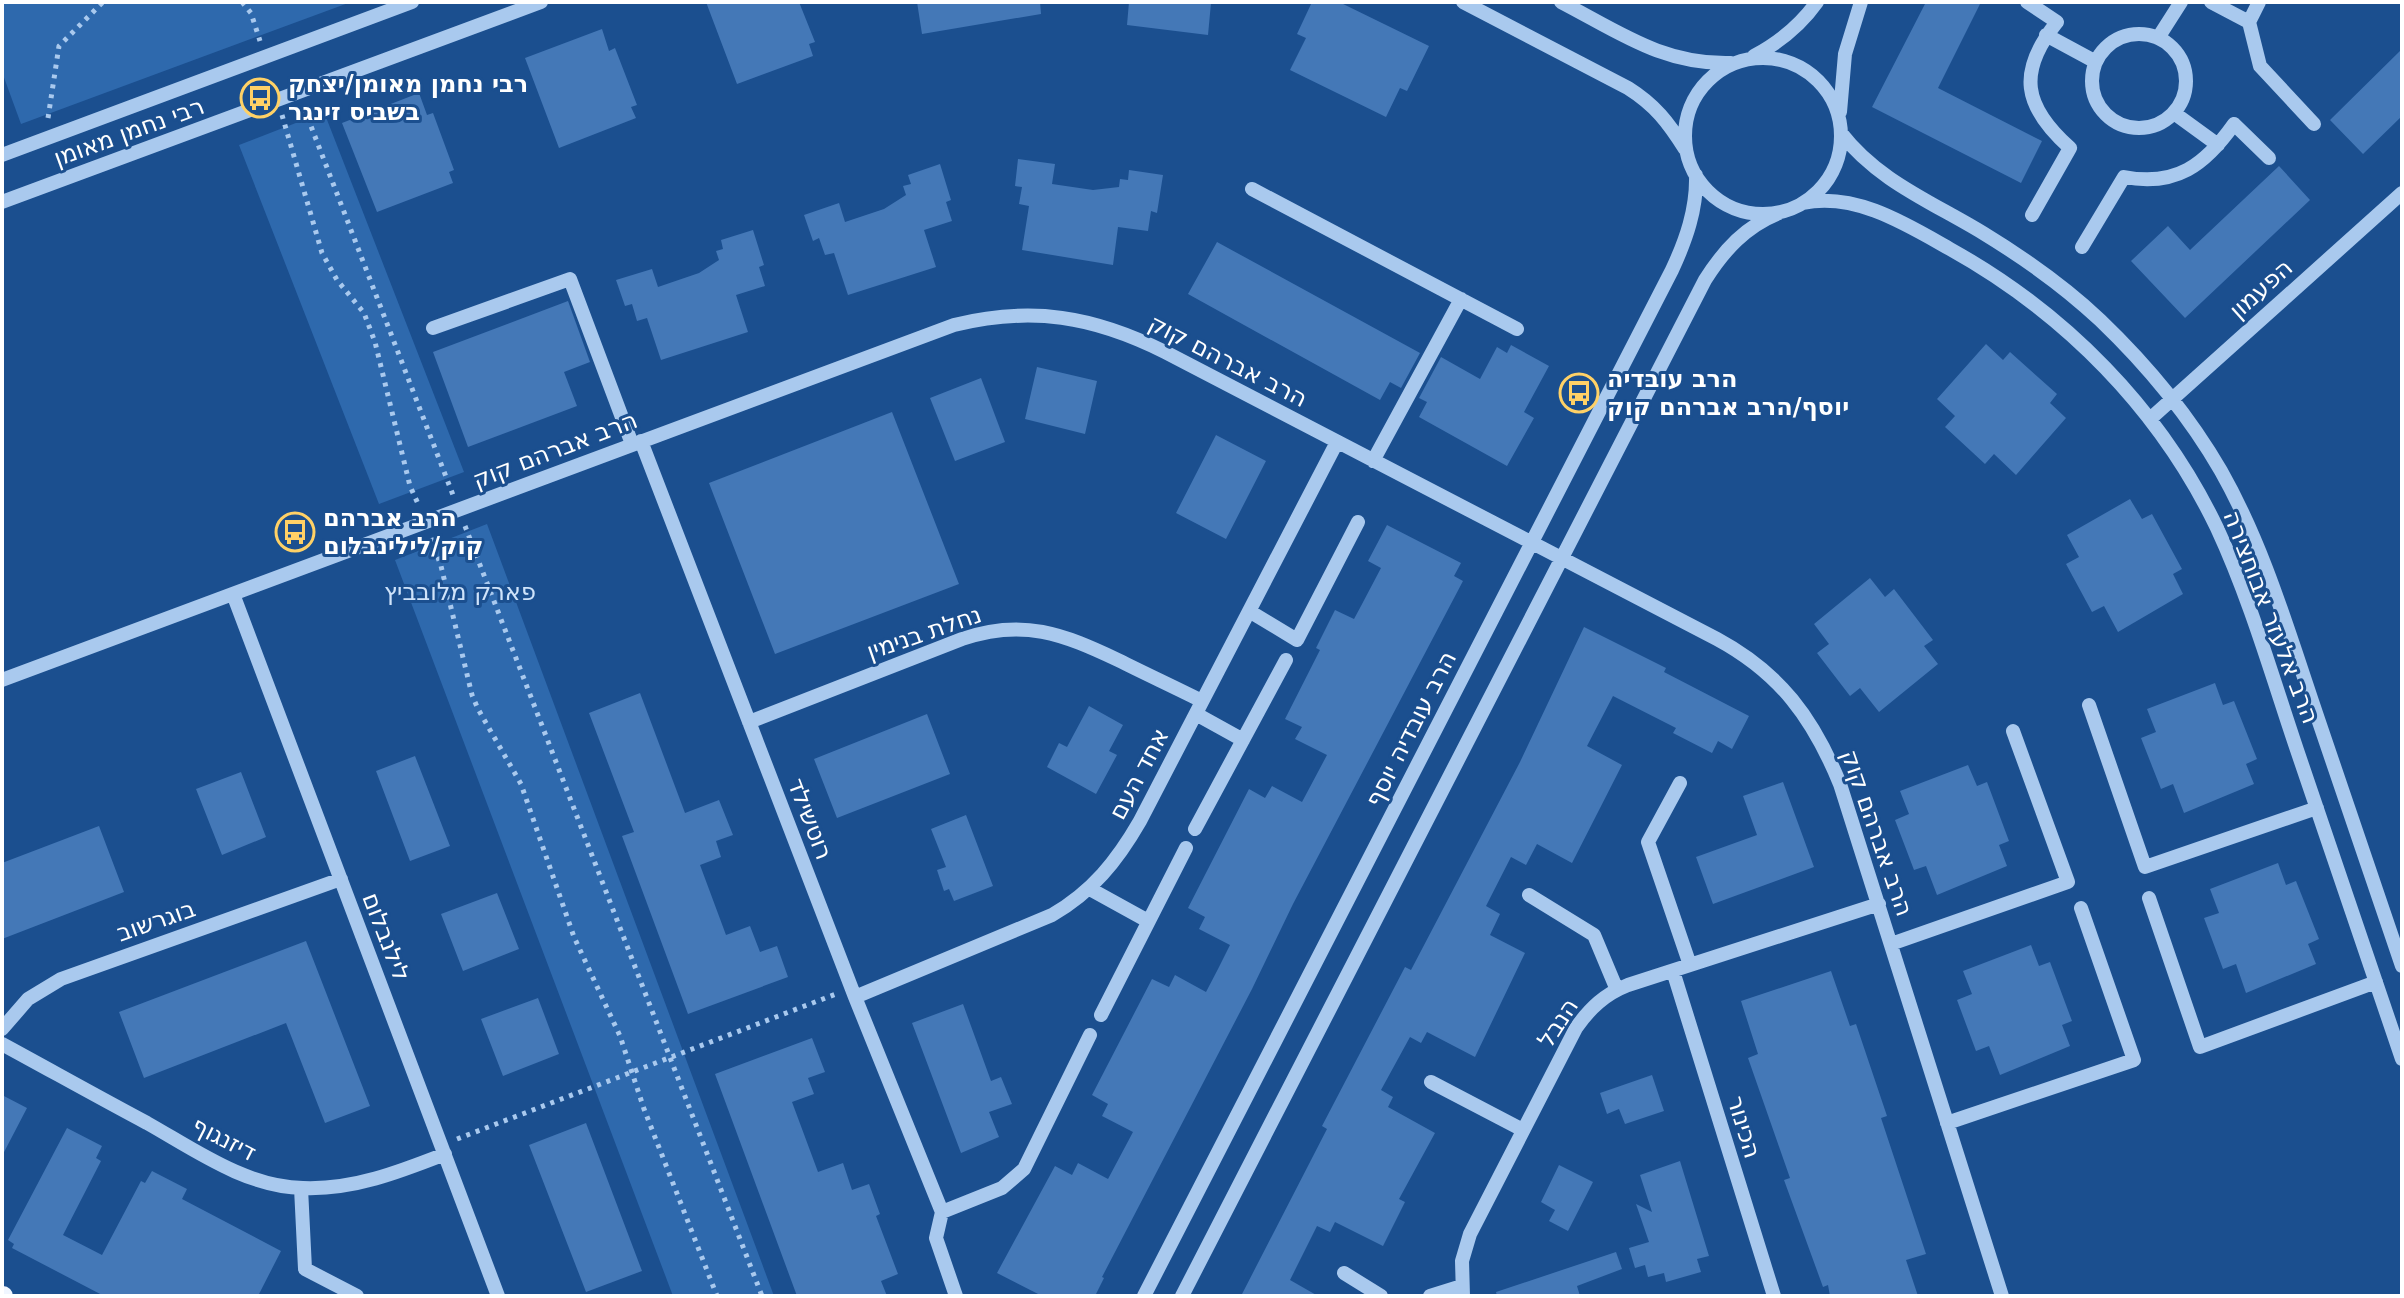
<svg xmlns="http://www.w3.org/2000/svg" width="2404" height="1298" font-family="'DejaVu Sans','Noto Sans Hebrew',sans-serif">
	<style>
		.green { fill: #2e69ad }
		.building { fill: #4478b7 }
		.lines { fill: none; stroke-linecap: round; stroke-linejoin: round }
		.path { stroke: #a9c9ee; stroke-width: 5; stroke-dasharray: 4 6; stroke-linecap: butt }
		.minor { stroke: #a9c9ee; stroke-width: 14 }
		.major { stroke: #f0f6ff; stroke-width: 20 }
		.labels { text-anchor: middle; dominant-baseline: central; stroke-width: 6; stroke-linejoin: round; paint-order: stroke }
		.poi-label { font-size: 24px; font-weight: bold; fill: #fff; stroke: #1b4f8f; text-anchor: start }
		.street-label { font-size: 24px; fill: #fff; stroke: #1b4f8f }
		.park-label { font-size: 24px; fill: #cfe3fa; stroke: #1b4f8f }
	</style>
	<rect width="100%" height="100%" fill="#1b4f8f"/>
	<path class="green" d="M 2,2 L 351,2 L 21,124 L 2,72 Z
		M 324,112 L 464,472 L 379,504 L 239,145 Z
		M 487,524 L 774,1296 L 673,1296 L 395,560 Z"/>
	<path class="building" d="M 706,2 L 799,2 L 815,42 L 809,44 L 813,56 L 737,84 Z
		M 917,2 L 1040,2 L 1041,14 L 922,34 Z
		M 1129,2 L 1211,3 L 1208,35 L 1127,25 Z
		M 1312,2 L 1339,2 L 1429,46 L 1407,91 L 1400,88 L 1386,117 L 1290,70 L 1306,38 L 1297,34 Z
		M 1926,2 L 1981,2 L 1938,88 L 2042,141 L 2021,183 L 1872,107 Z
		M 602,29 L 609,51 L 615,48 L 637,105 L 631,107 L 636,118 L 559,148 L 525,58 Z
		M 2402,49 L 2402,116 L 2363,154 L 2330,120 Z
		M 419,93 L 427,115 L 433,113 L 454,170 L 449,172 L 453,183 L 377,212 L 342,123 Z
		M 1018,159 L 1055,164 L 1052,184 L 1093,190 L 1119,187 L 1120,179 L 1128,180 L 1129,170 L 1163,175 L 1157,213 L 1151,211 L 1148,231 L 1118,227 L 1113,265 L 1022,250 L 1029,206 L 1019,204 L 1022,187 L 1015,186 Z
		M 940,164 L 951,200 L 946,202 L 952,221 L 924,230 L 936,267 L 848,295 L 834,253 L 825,255 L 819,238 L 813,241 L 804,215 L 839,203 L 845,222 L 884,209 L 906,195 L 903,186 L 911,184 L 908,175 Z
		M 2279,166 L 2310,200 L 2185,318 L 2131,261 L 2168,226 L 2190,250 Z
		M 753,230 L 764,265 L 759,267 L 765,286 L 736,295 L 748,332 L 661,360 L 647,318 L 637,321 L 632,304 L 625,306 L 616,280 L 652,269 L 658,287 L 699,273 L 719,260 L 716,251 L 723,249 L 721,240 Z
		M 1217,242 L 1420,353 L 1401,388 L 1390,382 L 1380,400 L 1188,294 Z
		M 568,301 L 590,362 L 564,372 L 577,406 L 468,447 L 433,352 Z
		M 1986,344 L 2003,360 L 2010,352 L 2057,394 L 2050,403 L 2066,418 L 2016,475 L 1994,454 L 1985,464 L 1945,427 L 1955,416 L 1937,399 Z
		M 1511,345 L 1549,366 L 1524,412 L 1534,418 L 1507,466 L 1419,417 L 1427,402 L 1419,398 L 1441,357 L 1480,379 L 1497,347 L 1507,353 Z
		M 1037,367 L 1097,381 L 1085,434 L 1025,419 Z
		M 981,378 L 1005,442 L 955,461 L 930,398 Z
		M 892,412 L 959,584 L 775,654 L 709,483 Z
		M 1216,435 L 1266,461 L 1226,539 L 1176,513 Z
		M 2130,499 L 2142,519 L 2152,514 L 2182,569 L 2173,574 L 2183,594 L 2118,632 L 2104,606 L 2092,612 L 2066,564 L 2079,557 L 2067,535 Z
		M 1387,525 L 1461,563 L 1454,576 L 1463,581 L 1293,904 L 1252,989 L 1102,1277 L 1104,1278 L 1095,1296 L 1042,1296 L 997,1273 L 1055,1166 L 1072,1175 L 1078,1163 L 1108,1179 L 1133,1132 L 1102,1116 L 1108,1104 L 1092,1095 L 1152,979 L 1169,987 L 1175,975 L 1206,992 L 1218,969 L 1230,945 L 1199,929 L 1205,917 L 1188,908 L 1249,789 L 1265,798 L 1272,786 L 1302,802 L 1327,755 L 1295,739 L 1302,727 L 1285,719 L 1320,650 L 1316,648 L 1335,610 L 1354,619 L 1361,606 L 1381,568 L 1368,561 Z
		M 1870,578 L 1885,597 L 1894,589 L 1933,640 L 1924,646 L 1938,664 L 1879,712 L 1860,688 L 1850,696 L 1817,653 L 1829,644 L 1814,624 Z
		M 1584,627 L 1666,668 L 1664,672 L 1749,716 L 1732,749 L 1718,741 L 1712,753 L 1673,733 L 1676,728 L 1613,696 L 1587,746 L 1622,765 L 1572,863 L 1537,844 L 1526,865 L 1511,857 L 1486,906 L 1500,914 L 1490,935 L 1525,953 L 1475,1057 L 1427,1032 L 1421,1043 L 1410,1037 L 1381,1090 L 1393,1097 L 1388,1107 L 1435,1133 L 1399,1199 L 1405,1202 L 1383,1246 L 1335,1222 L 1330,1232 L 1317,1226 L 1290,1280 L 1318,1296 L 1241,1296 L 1327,1129 L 1322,1126 L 1405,967 L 1411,970 L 1520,762 Z
		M 2215,683 L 2223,705 L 2234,701 L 2257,759 L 2246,764 L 2254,784 L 2184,813 L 2173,784 L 2161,789 L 2141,738 L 2156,732 L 2147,709 Z
		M 640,693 L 685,813 L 719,800 L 733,835 L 716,841 L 721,857 L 700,865 L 726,935 L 750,926 L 760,952 L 777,946 L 788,977 L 688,1014 L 622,836 L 634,832 L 589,713 Z
		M 1089,706 L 1123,725 L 1109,751 L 1117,755 L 1096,794 L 1047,767 L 1059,743 L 1067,747 Z
		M 927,714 L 950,774 L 837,818 L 814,759 Z
		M 415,756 L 450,846 L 410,861 L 376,771 Z
		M 1968,765 L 1977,786 L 1987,782 L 2009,841 L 1999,845 L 2007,866 L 1937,895 L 1926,866 L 1914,870 L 1895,820 L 1909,814 L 1900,791 Z
		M 241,772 L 266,837 L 222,855 L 196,789 Z
		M 1783,782 L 1814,867 L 1713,904 L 1696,857 L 1757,835 L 1743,796 Z
		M 966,815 L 993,886 L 954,901 L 949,889 L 944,891 L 937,870 L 946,867 L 931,829 Z
		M 99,826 L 124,892 L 2,939 L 2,863 Z
		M 2278,863 L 2286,885 L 2296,881 L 2319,939 L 2308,944 L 2316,964 L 2246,993 L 2236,964 L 2223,969 L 2204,918 L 2219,913 L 2210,889 Z
		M 497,893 L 519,949 L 463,971 L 441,914 Z
		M 306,941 L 370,1106 L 325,1123 L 286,1023 L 144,1078 L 119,1012 Z
		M 2031,945 L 2039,966 L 2050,962 L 2072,1021 L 2062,1025 L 2070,1046 L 2000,1075 L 1989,1046 L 1976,1051 L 1957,1000 L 1972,994 L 1963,971 Z
		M 1831,971 L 1850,1026 L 1856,1024 L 1887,1116 L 1881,1118 L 1926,1254 L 1906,1260 L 1918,1296 L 1830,1296 L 1828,1285 L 1823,1287 L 1784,1180 L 1790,1178 L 1748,1058 L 1758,1054 L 1741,1001 Z
		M 538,998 L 559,1054 L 503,1076 L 481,1019 Z
		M 963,1004 L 991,1081 L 1001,1077 L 1012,1104 L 989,1112 L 999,1137 L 961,1153 L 912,1023 Z
		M 812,1038 L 825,1072 L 808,1078 L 814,1094 L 792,1102 L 818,1172 L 843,1163 L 852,1190 L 869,1184 L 880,1214 L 876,1216 L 898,1274 L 881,1281 L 887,1296 L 797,1296 L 715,1074 Z
		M 1652,1075 L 1664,1111 L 1625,1124 L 1619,1109 L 1607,1114 L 1600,1093 Z
		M 2,1095 L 27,1108 L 2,1156 Z
		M 586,1123 L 642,1271 L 586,1292 L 529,1145 Z
		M 67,1128 L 102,1146 L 96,1158 L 101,1161 L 63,1235 L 102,1255 L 141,1181 L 145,1183 L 152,1171 L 187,1189 L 182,1199 L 281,1251 L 258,1296 L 104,1296 L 12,1248 L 14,1244 L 8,1240 Z
		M 1680,1161 L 1709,1256 L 1697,1259 L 1701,1272 L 1666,1282 L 1664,1273 L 1648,1277 L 1645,1265 L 1635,1268 L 1629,1248 L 1649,1242 L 1636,1204 L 1652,1212 L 1640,1175 Z
		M 1559,1165 L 1593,1182 L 1568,1231 L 1549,1221 L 1555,1210 L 1541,1202 Z
		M 1616,1252 L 1622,1269 L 1577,1286 L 1580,1296 L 1497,1296 L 1496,1292 Z"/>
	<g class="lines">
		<path class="path" d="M 242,2 L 251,13 L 260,41
			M 304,108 L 453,495
			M 282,115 L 322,253 L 337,280 L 364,313 L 375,342 L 410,486 L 419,506
			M 48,118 L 59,46 L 103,2
			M 465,526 L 762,1296
			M 431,538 L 441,566 L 472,695 L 478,709 L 521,784 L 574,937 L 620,1036 L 644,1109 L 717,1296
			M 457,1139 L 836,994"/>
		<path class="minor" d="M 1463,2 L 1628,88 C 1655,105 1668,122 1685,149
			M 1561,2 C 1619,32 1663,65 1731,63
			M 2027,2 L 2057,22 C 2017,72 2023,106 2070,148 L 2032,215
			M 2211,2 L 2249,22
			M 2259,2 L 2249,22 L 2260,66 L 2314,124
			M2092 81a47 47 0 1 1 94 0a47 47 0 1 1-94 0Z
			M 2046,35 L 2096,62
			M 2158,38 L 2181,2
			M 1754,56 C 1780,42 1800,26 1817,2
			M1685 136a78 78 0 1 1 156 0a78 78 0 1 1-156 0Z
			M 1840,112 L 1845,54 L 1861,2
			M 2174,113 L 2218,145
			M 1841,133 C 1878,181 1932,202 1983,233 C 2024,258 2065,287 2100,320 C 2147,365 2188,414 2221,471 C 2264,547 2288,631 2316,713 C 2345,797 2373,882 2402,966
			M 2,155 L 412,2
			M 1252,189 L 1517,329
			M 2,202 L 541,2
			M 1803,203 C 1855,192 1906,224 1950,249 C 2065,313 2160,409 2217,528 C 2250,599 2272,676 2297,750 C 2332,853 2367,956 2402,1059
			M 2082,247 L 2124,177 C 2176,187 2205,165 2234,124 L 2269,158
			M 433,328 L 570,279 L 632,444
			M 2150,419 L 2402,193
			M 641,441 L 855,997 L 942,1212
			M 1373,461 L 1461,299
			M 233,594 L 498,1296
			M 1249,611 L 1297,640 L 1358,522
			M 2,680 L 954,325 C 1032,306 1093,316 1165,352 L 1717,639 C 1780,673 1813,718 1840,784 L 2002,1296
			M 2089,705 L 2145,867 L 2317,808
			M 1196,714 L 1243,740
			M 749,722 L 962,639 C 1023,618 1063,634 1118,660 C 1146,674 1174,687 1202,701
			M 1680,783 L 1648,842 L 1690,965
			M 1195,829 L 1286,660
			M 1090,889 L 1148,921
			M 1529,895 L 1594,935 L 1617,990
			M 2149,898 L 2200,1047 L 2376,982
			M 1891,944 L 2068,882 L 2013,731
			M 1673,971 L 1774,1296
			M 855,997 L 1052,915 C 1092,892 1117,861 1140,821 L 1337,442
			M 1101,1015 L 1186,848
			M 2,1029 L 28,999 L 61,979 L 341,879
			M 2,1044 C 50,1070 98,1097 147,1123 C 195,1150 246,1187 303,1188 C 353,1190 399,1172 445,1154
			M 1431,1082 L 1523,1130
			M 1947,1123 L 2134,1060 L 2081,908
			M 301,1188 L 305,1269 L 357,1296
			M 942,1212 L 1002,1188 L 1024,1169 L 1090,1035
			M 942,1212 L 936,1238 L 956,1296
			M 1344,1273 L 1381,1296
			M 1144,1296 L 1672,270 C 1686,240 1697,209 1696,175
			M 1182,1296 L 1705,280 C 1724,250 1746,226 1779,213
			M 1430,1296 L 1462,1286
			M 1463,1296 L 1462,1261 L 1470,1234 L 1576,1028 C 1590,1008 1605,994 1628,985 L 1879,904"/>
		<path class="major" d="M 2,1296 L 3,1296"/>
	</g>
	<defs>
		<symbol id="bus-ring" viewBox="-11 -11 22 22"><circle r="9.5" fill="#1b4f8f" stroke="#ffd166" stroke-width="1.5"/><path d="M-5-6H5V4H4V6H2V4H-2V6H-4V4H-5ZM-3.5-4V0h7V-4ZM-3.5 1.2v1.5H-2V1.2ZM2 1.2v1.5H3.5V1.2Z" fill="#ffd166"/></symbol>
	</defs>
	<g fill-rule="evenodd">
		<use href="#bus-ring" x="238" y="76" width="44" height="44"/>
		<use href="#bus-ring" x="1557" y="371" width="44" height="44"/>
		<use href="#bus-ring" x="273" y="510" width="44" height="44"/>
	</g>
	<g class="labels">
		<g class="poi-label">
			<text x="288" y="84">רבי נחמן מאומן/יצחק<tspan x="288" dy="28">בשביס זינגר</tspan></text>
			<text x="1607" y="379">הרב עובדיה<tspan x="1607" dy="28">יוסף/הרב אברהם קוק</tspan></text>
			<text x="323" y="518">הרב אברהם<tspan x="323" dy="28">קוק/לילינבלום</tspan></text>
		</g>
		<g class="street-label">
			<text transform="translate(129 132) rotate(-20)">רבי נחמן מאומן</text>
			<text transform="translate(2261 289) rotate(-42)">הפעמון</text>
			<text transform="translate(1228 361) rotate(27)">הרב אברהם קוק</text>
			<text transform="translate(555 450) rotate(-21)">הרב אברהם קוק</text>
			<text transform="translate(2271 617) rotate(69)">הרב אלעזר אבוחצירה</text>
			<text transform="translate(924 633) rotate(-19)">נחלת בנימין</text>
			<text transform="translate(1411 729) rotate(-63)">הרב עובדיה יוסף</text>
			<text transform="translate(1139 774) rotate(-62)">אחד העם</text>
			<text transform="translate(810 819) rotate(69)">רוטשילד</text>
			<text transform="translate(1877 833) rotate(71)">הרב אברהם קוק</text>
			<text transform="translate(156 921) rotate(-19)">בוגרשוב</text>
			<text transform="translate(386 937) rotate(69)">לילנבלום</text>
			<text transform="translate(1558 1023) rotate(-57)">הנבל</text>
			<text transform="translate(1744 1127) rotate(73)">הכינור</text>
			<text transform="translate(224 1139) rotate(27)">דיזנגוף</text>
		</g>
		<g class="park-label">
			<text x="460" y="592">פארק מלובביץ</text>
		</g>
	</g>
	<rect width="2404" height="1298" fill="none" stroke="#ffffff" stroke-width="8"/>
</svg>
